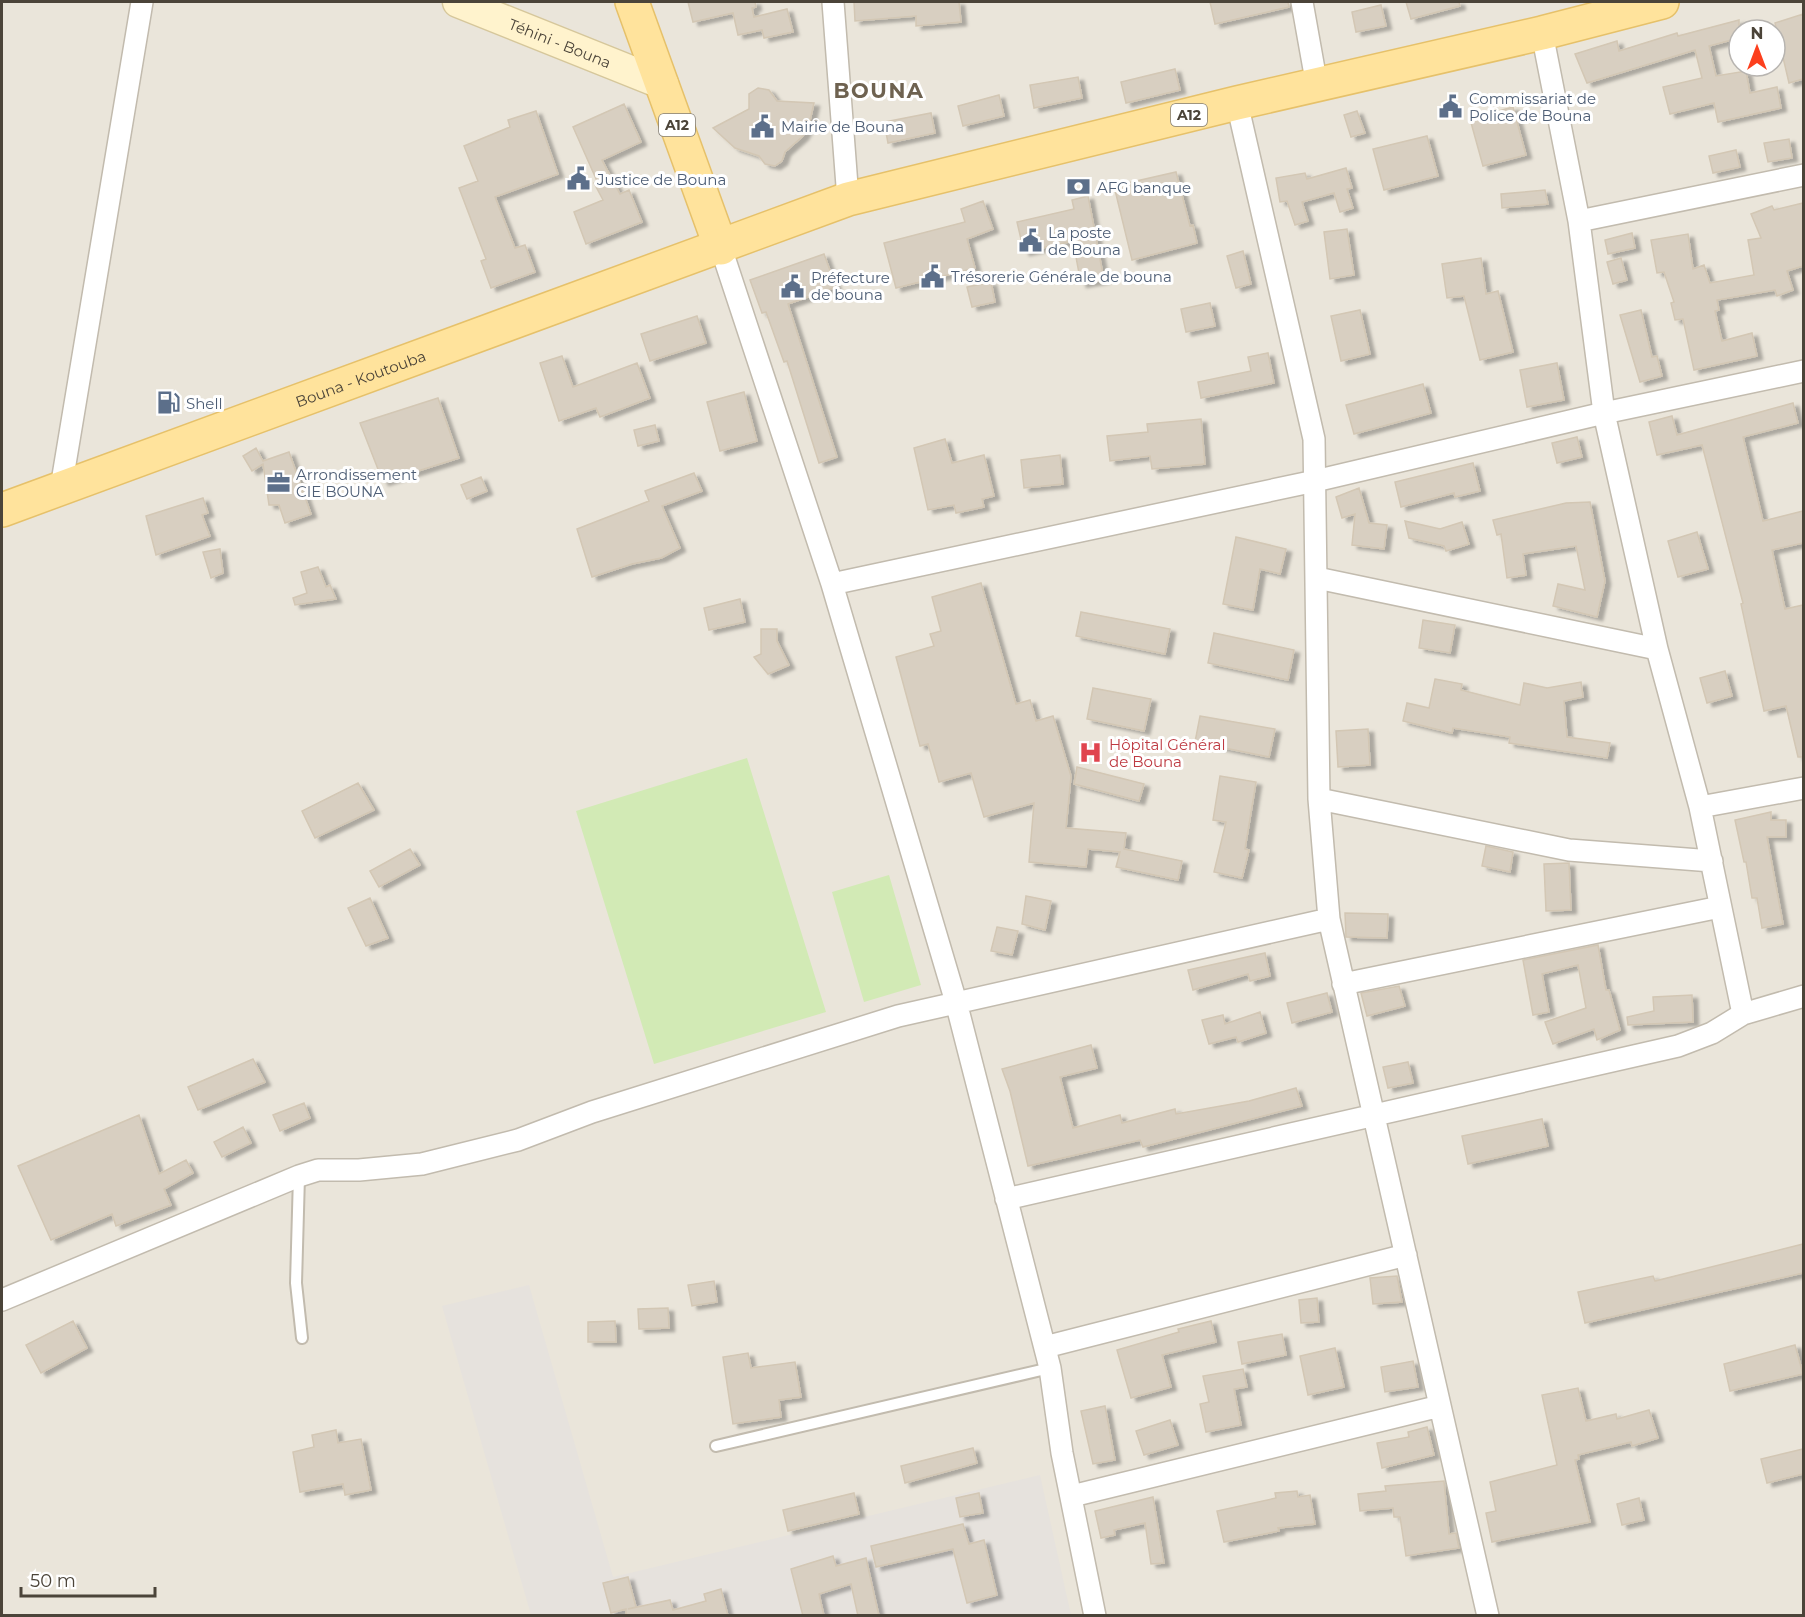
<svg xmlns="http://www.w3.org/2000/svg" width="1805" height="1617" font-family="Montserrat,sans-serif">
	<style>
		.residential { fill: #eae5da; fill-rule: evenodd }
		.industrial { fill: #e6e2dd }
		.green { fill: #d2eab5 }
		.building { fill: #d8cfc1; stroke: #d3c7b4; stroke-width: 1.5; filter: url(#shadow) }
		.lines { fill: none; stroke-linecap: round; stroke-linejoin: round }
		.lane-casing { stroke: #c2bbae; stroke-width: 14 }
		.street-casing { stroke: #c2bbae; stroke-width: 24 }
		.secondary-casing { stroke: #d6c79b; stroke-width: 33 }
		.primary-casing { stroke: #e6c16a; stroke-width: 36 }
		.lane { stroke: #fff; stroke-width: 10 }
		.street { stroke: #fff; stroke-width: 21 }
		.secondary { stroke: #fff3cd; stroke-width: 30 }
		.primary { stroke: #ffe39c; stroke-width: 33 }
		.labels { text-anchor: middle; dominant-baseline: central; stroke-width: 6; stroke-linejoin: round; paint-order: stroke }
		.shield { fill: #fff; stroke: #817c74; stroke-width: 1.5 }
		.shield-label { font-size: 14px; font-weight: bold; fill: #4b4439 }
		.street-label { font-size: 15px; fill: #4b4439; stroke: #fff }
		.service-label { font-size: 15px; fill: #4e5e75; stroke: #fff; text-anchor: start }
		.health-label { font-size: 15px; fill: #be3a42; stroke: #fff; text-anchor: start }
		.district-label { font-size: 21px; font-weight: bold; letter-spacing: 1.5px; fill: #6e6250; stroke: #fff }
	</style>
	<defs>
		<filter id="shadow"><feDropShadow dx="5.5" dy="3.5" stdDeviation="1.5" flood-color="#0004"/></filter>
	</defs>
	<rect width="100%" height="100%" fill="#f6f3ec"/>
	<path class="residential" d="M 2,2 L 1803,2 L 1803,1615 L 2,1615 ZM 1739,30 L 1775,30 L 1775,66 L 1739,66 Z"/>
	<path class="industrial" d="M 529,1285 L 613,1577 L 1040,1475 L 1071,1615 L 531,1615 L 442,1306 Z"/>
	<path class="green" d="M 747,758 L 826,1012 L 654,1064 L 576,811 Z
		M 889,875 L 921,985 L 864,1002 L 832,892 Z"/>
	<path class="building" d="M 688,2 L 755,2 L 756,7 L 752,8 L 754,17 L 787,9 L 793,32 L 764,38 L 762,30 L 738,35 L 733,13 L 693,22 Z
		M 854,2 L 959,2 L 961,22 L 916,26 L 916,16 L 855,21 Z
		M 1210,2 L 1288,2 L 1289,7 L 1215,24 Z
		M 1406,2 L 1459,2 L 1460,6 L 1411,19 Z
		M 1381,5 L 1386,26 L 1356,32 L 1352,12 Z
		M 1803,14 L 1803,79 L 1789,83 L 1775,23 Z
		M 1739,20 L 1739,38 L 1709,46 L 1716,76 L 1746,71 L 1750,93 L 1777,87 L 1781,108 L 1718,122 L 1714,103 L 1670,114 L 1663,87 L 1702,78 L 1695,50 L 1587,83 L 1575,54 L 1617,41 L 1619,51 L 1677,33 L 1678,36 Z
		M 1175,69 L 1180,90 L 1126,103 L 1121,82 Z
		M 1078,77 L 1082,98 L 1034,108 L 1030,85 Z
		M 758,88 L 769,90 L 777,101 L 814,103 L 809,125 L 803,136 L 785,152 L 782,161 L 775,166 L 765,164 L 759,156 L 735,148 L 713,128 L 749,109 L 749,94 Z
		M 999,95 L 1004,116 L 963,126 L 958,106 Z
		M 624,104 L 641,142 L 602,160 L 620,194 L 629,190 L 642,222 L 586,244 L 574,212 L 603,200 L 594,183 L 597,181 L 573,127 Z
		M 1513,107 L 1526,155 L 1483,166 L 1470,119 Z
		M 536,111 L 558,174 L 495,197 L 515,248 L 525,245 L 535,272 L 491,288 L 481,261 L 486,259 L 459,188 L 478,181 L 464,146 L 510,127 L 508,120 Z
		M 1357,111 L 1365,133 L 1351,137 L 1344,115 Z
		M 931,113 L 935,133 L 888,143 L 884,122 Z
		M 1427,136 L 1438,176 L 1384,190 L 1373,149 Z
		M 1789,139 L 1792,158 L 1768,162 L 1764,143 Z
		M 1736,150 L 1740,167 L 1713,173 L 1709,156 Z
		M 1346,168 L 1352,188 L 1347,189 L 1353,208 L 1340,212 L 1334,193 L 1302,202 L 1308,221 L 1295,225 L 1287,201 L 1280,202 L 1276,178 L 1305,173 L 1307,179 Z
		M 1176,172 L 1190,226 L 1193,225 L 1197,243 L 1132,260 L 1114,186 Z
		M 1545,190 L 1548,204 L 1502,208 L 1501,194 Z
		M 1088,196 L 1104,280 L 1081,284 L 1073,241 L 1024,252 L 1017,222 L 1074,209 L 1072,200 Z
		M 983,201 L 993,229 L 967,239 L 975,268 L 896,288 L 884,243 L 965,222 L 961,209 Z
		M 1803,203 L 1803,266 L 1787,271 L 1793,290 L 1777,296 L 1775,290 L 1717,300 L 1719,310 L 1715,311 L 1722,341 L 1752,333 L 1757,356 L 1694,370 L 1683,319 L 1675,320 L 1671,303 L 1674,302 L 1664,272 L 1657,273 L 1651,240 L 1688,234 L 1693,269 L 1704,265 L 1710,283 L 1754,275 L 1748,240 L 1761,238 L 1751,214 L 1772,206 L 1774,210 Z
		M 1347,229 L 1354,275 L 1330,279 L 1324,232 Z
		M 1632,233 L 1635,248 L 1608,254 L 1605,240 Z
		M 1243,251 L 1251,284 L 1236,288 L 1227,256 Z
		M 824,254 L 836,287 L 788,304 L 837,457 L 819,463 L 787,361 L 784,362 L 766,312 L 762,313 L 750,280 Z
		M 1481,258 L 1486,294 L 1498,291 L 1513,352 L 1480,360 L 1464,296 L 1447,298 L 1442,264 Z
		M 1621,258 L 1627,280 L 1613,284 L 1607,262 Z
		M 991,282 L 995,302 L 972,307 L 967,287 Z
		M 1210,303 L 1215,326 L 1186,332 L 1181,309 Z
		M 1360,310 L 1370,354 L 1341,361 L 1331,316 Z
		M 1641,310 L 1652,357 L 1657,356 L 1662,376 L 1640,382 L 1620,315 Z
		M 697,316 L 706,343 L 650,361 L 641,334 Z
		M 1268,353 L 1274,383 L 1201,398 L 1198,382 L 1251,371 L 1248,357 Z
		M 562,356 L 573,387 L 637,363 L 650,398 L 600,417 L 596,408 L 559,421 L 540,363 Z
		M 1557,363 L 1564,400 L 1527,407 L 1520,370 Z
		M 1423,384 L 1431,413 L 1354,434 L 1346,405 Z
		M 744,392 L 757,441 L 720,451 L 707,402 Z
		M 438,398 L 459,458 L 383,482 L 360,423 Z
		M 1793,403 L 1798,423 L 1743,437 L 1763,521 L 1803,511 L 1803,543 L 1772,550 L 1785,609 L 1803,605 L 1803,757 L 1798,757 L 1786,706 L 1764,711 L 1741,604 L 1743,603 L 1702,445 L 1657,455 L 1649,422 L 1672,416 L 1677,435 Z
		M 1201,419 L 1205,464 L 1152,469 L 1150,456 L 1110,461 L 1107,436 L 1148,432 L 1147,424 Z
		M 655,425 L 659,441 L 638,446 L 634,430 Z
		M 1577,437 L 1582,457 L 1557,463 L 1552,443 Z
		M 945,439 L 952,463 L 984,455 L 994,496 L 982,499 L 984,507 L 956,513 L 954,505 L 928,510 L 914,448 Z
		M 256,448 L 263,461 L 289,452 L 311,514 L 285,523 L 279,505 L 269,505 L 263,464 L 252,471 L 243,456 Z
		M 1060,455 L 1063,484 L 1024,488 L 1021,460 Z
		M 1473,463 L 1480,491 L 1455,497 L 1454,493 L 1401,507 L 1395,482 Z
		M 694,473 L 702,491 L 662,506 L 680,548 L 661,558 L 632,564 L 592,577 L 577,529 L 649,501 L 645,491 Z
		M 481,477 L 487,491 L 467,499 L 461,485 Z
		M 1359,488 L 1369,523 L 1387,525 L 1384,549 L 1352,545 L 1355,514 L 1342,518 L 1336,497 Z
		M 203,498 L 208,513 L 202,515 L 210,536 L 156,555 L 146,516 Z
		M 1590,502 L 1605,581 L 1597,617 L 1553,606 L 1558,584 L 1585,590 L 1576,546 L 1523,554 L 1526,575 L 1507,578 L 1501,534 L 1497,535 L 1493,520 L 1566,503 Z
		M 1405,521 L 1440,529 L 1462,522 L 1469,544 L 1446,551 L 1444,546 L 1409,538 Z
		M 1697,532 L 1708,569 L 1678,577 L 1668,541 Z
		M 1236,537 L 1286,549 L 1280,574 L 1260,569 L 1253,610 L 1223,604 Z
		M 220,549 L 223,573 L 211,578 L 203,552 Z
		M 318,567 L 326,587 L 330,585 L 336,599 L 295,605 L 293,598 L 307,593 L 301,572 Z
		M 981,583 L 1016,704 L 1030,700 L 1036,721 L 1053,716 L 1071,776 L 1066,828 L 1126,833 L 1124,849 L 1182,861 L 1178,880 L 1116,867 L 1120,852 L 1088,849 L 1086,867 L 1029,862 L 1034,803 L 984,817 L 971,773 L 939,782 L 928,744 L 920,746 L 896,657 L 934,646 L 930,634 L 941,631 L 932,597 Z
		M 740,599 L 745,622 L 709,630 L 704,608 Z
		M 1081,612 L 1170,629 L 1165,654 L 1076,636 Z
		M 1423,620 L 1455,625 L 1450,653 L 1419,648 Z
		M 761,629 L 777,629 L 777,641 L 789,665 L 768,674 L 754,657 L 761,654 Z
		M 1214,633 L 1294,650 L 1288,680 L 1208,663 Z
		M 1725,671 L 1732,696 L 1707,703 L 1700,678 Z
		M 1435,679 L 1462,684 L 1461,690 L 1520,705 L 1524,683 L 1547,688 L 1581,682 L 1583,697 L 1564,701 L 1567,737 L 1610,743 L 1607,758 L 1509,743 L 1510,737 L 1453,728 L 1452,733 L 1403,721 L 1407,703 L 1429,708 Z
		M 1093,688 L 1151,699 L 1144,731 L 1087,719 Z
		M 1200,716 L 1275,729 L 1269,757 L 1195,742 Z
		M 1368,729 L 1370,765 L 1338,767 L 1336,731 Z
		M 1077,767 L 1144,784 L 1139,801 L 1074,784 Z
		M 1220,776 L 1256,782 L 1245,849 L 1249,850 L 1242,878 L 1214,872 L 1226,822 L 1213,820 Z
		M 358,783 L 374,810 L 315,838 L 302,811 Z
		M 1771,812 L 1771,820 L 1786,820 L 1786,837 L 1767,837 L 1783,924 L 1762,928 L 1757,898 L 1752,898 L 1746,862 L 1744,862 L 1735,820 Z
		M 1486,846 L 1513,852 L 1510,872 L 1482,866 Z
		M 410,849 L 420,865 L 379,887 L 370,871 Z
		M 1569,863 L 1571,910 L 1546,911 L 1544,864 Z
		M 1026,896 L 1051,901 L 1045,930 L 1022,924 Z
		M 370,898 L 388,938 L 366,946 L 348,908 Z
		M 1345,913 L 1388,914 L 1387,938 L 1346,937 Z
		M 997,927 L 1018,931 L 1012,955 L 991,951 Z
		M 1598,945 L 1606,990 L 1609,990 L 1620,1030 L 1597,1040 L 1594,1029 L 1553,1044 L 1545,1022 L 1586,1008 L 1578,965 L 1542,974 L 1549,1012 L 1533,1015 L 1523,960 Z
		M 1265,953 L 1270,976 L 1250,981 L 1248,974 L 1193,990 L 1188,970 Z
		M 1399,986 L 1405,1006 L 1367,1016 L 1361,993 Z
		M 1327,993 L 1332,1012 L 1292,1023 L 1287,1003 Z
		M 1692,995 L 1693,1022 L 1628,1025 L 1627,1017 L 1654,1011 L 1653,997 Z
		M 1260,1012 L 1266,1033 L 1238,1042 L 1236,1037 L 1209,1044 L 1202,1020 L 1223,1015 L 1225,1024 Z
		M 1091,1045 L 1097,1068 L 1060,1077 L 1073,1128 L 1120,1115 L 1122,1123 L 1175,1109 L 1176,1114 L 1249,1101 L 1296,1088 L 1302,1106 L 1143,1147 L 1140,1140 L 1028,1166 L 1010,1091 L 1002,1069 Z
		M 253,1059 L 265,1082 L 198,1110 L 188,1087 Z
		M 1408,1062 L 1413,1083 L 1388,1088 L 1383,1067 Z
		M 304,1103 L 310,1118 L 280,1131 L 273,1115 Z
		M 139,1115 L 159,1174 L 186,1160 L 193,1173 L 164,1189 L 171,1205 L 116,1226 L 112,1214 L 51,1240 L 18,1166 Z
		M 1542,1119 L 1548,1146 L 1468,1164 L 1462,1136 Z
		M 243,1127 L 251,1143 L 222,1157 L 214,1142 Z
		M 1803,1244 L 1803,1273 L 1585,1323 L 1578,1292 L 1653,1276 L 1655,1281 Z
		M 1397,1276 L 1402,1302 L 1373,1304 L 1370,1278 Z
		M 714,1281 L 717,1302 L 692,1306 L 688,1285 Z
		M 1317,1298 L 1319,1322 L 1301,1323 L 1299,1300 Z
		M 668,1308 L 669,1328 L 639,1329 L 638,1309 Z
		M 73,1321 L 87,1348 L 41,1373 L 26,1345 Z
		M 615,1321 L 616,1342 L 588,1342 L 588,1322 Z
		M 1211,1321 L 1216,1342 L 1162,1355 L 1171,1387 L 1131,1398 L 1117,1350 L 1179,1332 L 1178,1329 Z
		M 1282,1334 L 1286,1355 L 1242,1364 L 1238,1342 Z
		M 1795,1345 L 1803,1374 L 1730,1391 L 1724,1364 Z
		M 1335,1348 L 1344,1387 L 1308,1395 L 1300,1356 Z
		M 748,1353 L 751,1368 L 795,1362 L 801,1397 L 779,1400 L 781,1417 L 733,1424 L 723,1357 Z
		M 1413,1361 L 1418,1387 L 1385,1392 L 1381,1367 Z
		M 1243,1369 L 1247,1387 L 1234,1389 L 1241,1425 L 1206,1432 L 1200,1404 L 1209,1402 L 1203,1376 Z
		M 1578,1388 L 1586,1421 L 1616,1414 L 1617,1419 L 1649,1410 L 1658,1438 L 1632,1446 L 1631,1442 L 1578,1455 L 1579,1459 L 1575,1460 L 1590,1522 L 1492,1542 L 1486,1513 L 1496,1511 L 1490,1482 L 1557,1465 L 1542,1395 Z
		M 1105,1406 L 1115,1460 L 1093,1464 L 1081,1411 Z
		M 1170,1420 L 1178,1445 L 1144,1455 L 1136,1431 Z
		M 1427,1427 L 1434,1455 L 1382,1468 L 1377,1443 L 1409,1437 L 1408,1432 Z
		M 336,1430 L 338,1443 L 361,1439 L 371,1490 L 345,1495 L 343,1484 L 300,1492 L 293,1452 L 314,1447 L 312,1435 Z
		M 973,1448 L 977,1463 L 905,1483 L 901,1466 Z
		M 1803,1449 L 1803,1474 L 1767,1483 L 1761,1459 Z
		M 1444,1481 L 1449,1534 L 1456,1533 L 1459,1548 L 1406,1556 L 1400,1517 L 1394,1517 L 1393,1508 L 1360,1511 L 1358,1494 L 1386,1491 L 1385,1486 Z
		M 1297,1491 L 1298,1497 L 1310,1495 L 1315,1524 L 1278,1528 L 1279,1531 L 1224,1542 L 1217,1511 L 1276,1498 L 1275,1493 Z
		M 854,1493 L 859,1514 L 788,1531 L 783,1510 Z
		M 979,1493 L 983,1513 L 960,1517 L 956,1498 Z
		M 1153,1497 L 1164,1563 L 1151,1564 L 1145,1523 L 1114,1530 L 1115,1535 L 1101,1538 L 1095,1511 Z
		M 1639,1498 L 1644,1520 L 1622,1525 L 1617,1504 Z
		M 963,1524 L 969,1544 L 984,1540 L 997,1595 L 967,1603 L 953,1549 L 876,1567 L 871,1546 Z
		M 833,1556 L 836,1566 L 866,1558 L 879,1616 L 858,1616 L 851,1584 L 819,1594 L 824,1616 L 803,1616 L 791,1569 Z
		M 628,1577 L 636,1607 L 628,1609 L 670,1600 L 673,1610 L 706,1601 L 704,1594 L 721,1589 L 728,1616 L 626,1616 L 626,1609 L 611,1613 L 603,1583 Z"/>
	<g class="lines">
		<defs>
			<path id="lane" d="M 299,1176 L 296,1283 L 302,1338
				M 716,1446 L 1050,1368"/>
			<path id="street" d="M 833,2 L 848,199
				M 1302,2 L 1317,86
				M 1542,33 L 1579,221 L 1604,413 L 1657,649 L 1700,807 L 1743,1014
				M 1237,103 L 1314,439 L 1319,799 L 1329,919 L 1488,1616
				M 1579,221 L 1804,175
				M 721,248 L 832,584 L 956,1002 L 1050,1368 L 1062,1453 L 1095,1616
				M 61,488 L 142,2
				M 1317,578 L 1657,649
				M 832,584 L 1315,481 L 1604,413 L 1804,371
				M 1319,799 L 1569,850 L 1712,861
				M 1700,807 L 1804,788
				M 1343,984 L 1720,907
				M 1006,1199 L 1678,1046 L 1712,1033 L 1743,1014 L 1804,996
				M 2,1300 L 299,1176 L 318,1170 L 359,1170 L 422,1164 L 518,1140 L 592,1112 L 898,1016 L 1329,919
				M 1045,1347 L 1406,1255
				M 1072,1496 L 1440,1406"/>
			<g id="secondary">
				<path id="s1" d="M 458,2 L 663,84"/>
			</g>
			<g id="primary">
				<path d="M 632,2 L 721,248"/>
				<path id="s2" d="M 2,510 L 848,199 L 1237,103 L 1542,33 L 1662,2"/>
			</g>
		</defs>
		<use href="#lane" class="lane-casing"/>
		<use href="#street" class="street-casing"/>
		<use href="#secondary" class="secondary-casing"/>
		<use href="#primary" class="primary-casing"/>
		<use href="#lane" class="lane"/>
		<use href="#street" class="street"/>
		<use href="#secondary" class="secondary"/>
		<use href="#primary" class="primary"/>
	</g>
	<defs>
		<symbol id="civic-bare" viewBox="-9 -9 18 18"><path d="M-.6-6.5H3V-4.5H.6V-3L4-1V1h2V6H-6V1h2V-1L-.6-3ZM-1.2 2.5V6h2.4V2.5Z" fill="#5c6f8a" stroke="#fff" stroke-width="2.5" paint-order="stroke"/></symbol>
		<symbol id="bank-bare" viewBox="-9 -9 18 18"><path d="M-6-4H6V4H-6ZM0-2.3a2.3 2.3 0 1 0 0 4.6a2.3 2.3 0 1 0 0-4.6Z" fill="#5c6f8a" stroke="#fff" stroke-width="2.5" paint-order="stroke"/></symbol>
		<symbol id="fuel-bare" viewBox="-9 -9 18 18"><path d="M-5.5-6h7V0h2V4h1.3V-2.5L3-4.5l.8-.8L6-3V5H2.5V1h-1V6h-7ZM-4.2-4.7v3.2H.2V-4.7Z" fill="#5c6f8a" stroke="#fff" stroke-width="2.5" paint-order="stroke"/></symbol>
		<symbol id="office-bare" viewBox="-9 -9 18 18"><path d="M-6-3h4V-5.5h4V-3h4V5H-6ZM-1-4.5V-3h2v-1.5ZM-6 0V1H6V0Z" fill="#5c6f8a" stroke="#fff" stroke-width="2.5" paint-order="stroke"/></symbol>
		<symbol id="hospital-bare" viewBox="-9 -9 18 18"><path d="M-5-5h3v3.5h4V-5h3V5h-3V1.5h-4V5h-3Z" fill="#e0444e" stroke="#fff" stroke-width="2.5" paint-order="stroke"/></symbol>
	</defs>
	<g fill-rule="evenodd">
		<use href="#civic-bare" x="1434" y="90" width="33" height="33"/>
		<use href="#civic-bare" x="746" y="110" width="33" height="33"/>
		<use href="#civic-bare" x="562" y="162" width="33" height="33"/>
		<use href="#bank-bare" x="1062" y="170" width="33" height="33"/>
		<use href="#civic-bare" x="1014" y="224" width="33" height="33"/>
		<use href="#civic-bare" x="916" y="260" width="33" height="33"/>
		<use href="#civic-bare" x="776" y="270" width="33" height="33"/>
		<use href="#fuel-bare" x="152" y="386" width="33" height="33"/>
		<use href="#office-bare" x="262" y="466" width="33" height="33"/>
		<use href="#hospital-bare" x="1074" y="736" width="33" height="33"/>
	</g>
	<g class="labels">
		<g class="shield">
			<rect x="1171" y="104" width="36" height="22" rx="4.5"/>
			<rect x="659" y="114" width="36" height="22" rx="4.5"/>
		</g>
		<g class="shield-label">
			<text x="1189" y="115">A12</text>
			<text x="677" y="125">A12</text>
		</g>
		<g class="street-label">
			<text stroke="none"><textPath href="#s1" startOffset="110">Téhini - Bouna</textPath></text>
			<text stroke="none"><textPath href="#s2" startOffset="382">Bouna - Koutouba</textPath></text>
		</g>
		<g class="service-label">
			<text x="1469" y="98">Commissariat de<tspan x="1469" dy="17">Police de Bouna</tspan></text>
			<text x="781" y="126">Mairie de Bouna</text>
			<text x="597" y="179">Justice de Bouna</text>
			<text x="1097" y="187">AFG banque</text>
			<text x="1048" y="232">La poste<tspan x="1048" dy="17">de Bouna</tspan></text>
			<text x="951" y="276">Trésorerie Générale de bouna</text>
			<text x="811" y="277">Préfecture<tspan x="811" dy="17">de bouna</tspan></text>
			<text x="186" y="403">Shell</text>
			<text x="296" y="474">Arrondissement<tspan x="296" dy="17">CIE BOUNA</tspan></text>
		</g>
		<g class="health-label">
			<text x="1109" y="744">Hôpital Général<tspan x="1109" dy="17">de Bouna</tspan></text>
		</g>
		<g class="district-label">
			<text x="879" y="90">BOUNA</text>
		</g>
	</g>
	<rect width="1805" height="1617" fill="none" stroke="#4b4439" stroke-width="6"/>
	<g transform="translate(1757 48)"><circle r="28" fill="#ffffff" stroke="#b7b4b0" stroke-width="1.5"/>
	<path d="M0-4.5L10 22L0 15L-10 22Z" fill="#fc3f1d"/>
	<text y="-9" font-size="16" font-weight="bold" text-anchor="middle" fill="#4b4439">N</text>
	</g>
	<path d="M21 1587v9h134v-9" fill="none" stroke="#4b4439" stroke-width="3"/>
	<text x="30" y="1587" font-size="18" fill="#4b4439" stroke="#ffffff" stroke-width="4.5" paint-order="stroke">50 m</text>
</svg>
